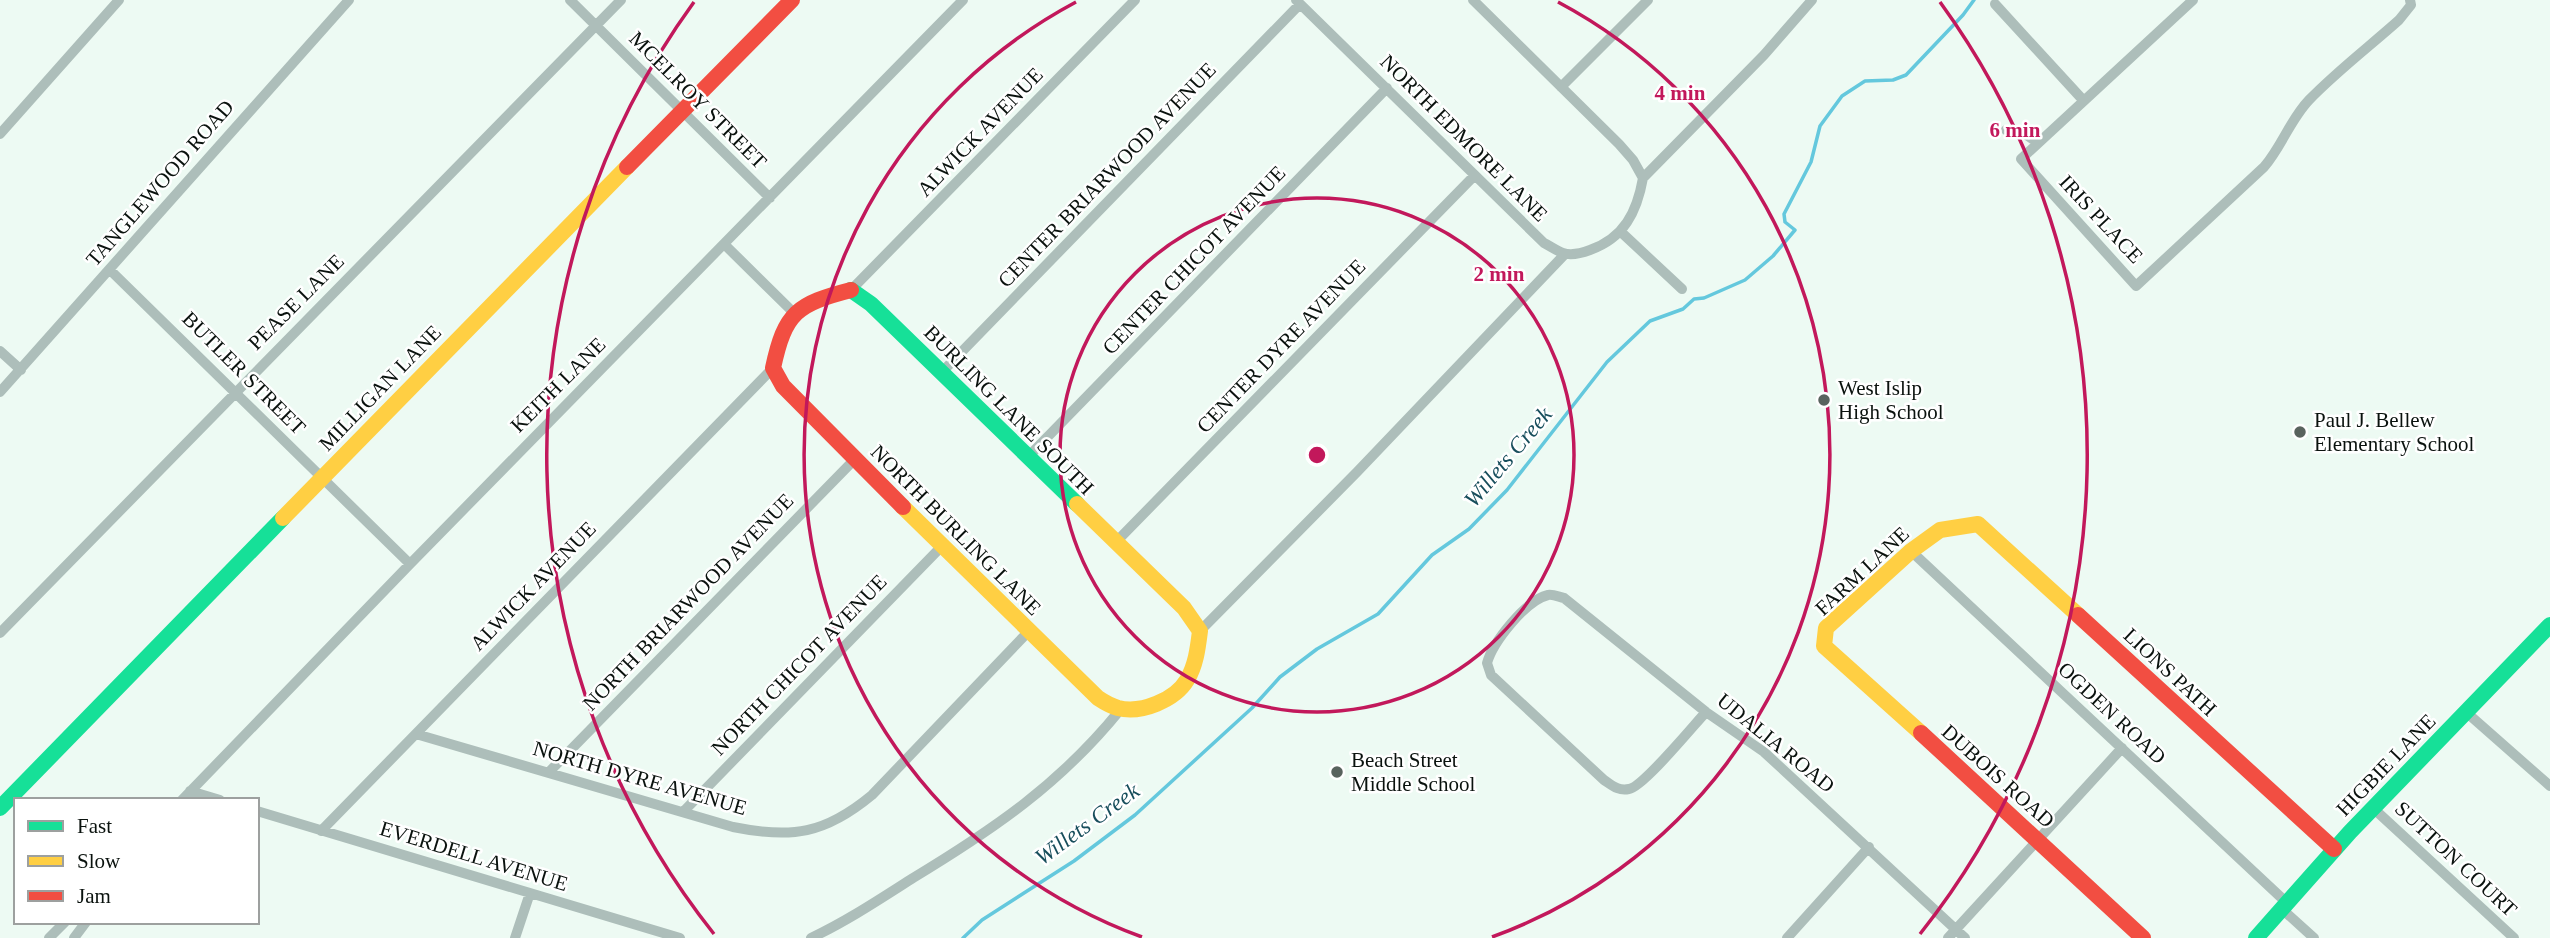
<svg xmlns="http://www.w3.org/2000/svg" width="2550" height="938" font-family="Georgia,serif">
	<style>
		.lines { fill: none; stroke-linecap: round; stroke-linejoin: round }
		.stream { stroke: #64c8dd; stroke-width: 3.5 }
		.street { stroke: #adbeba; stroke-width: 10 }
		.fast { stroke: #16e098; stroke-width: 16 }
		.slow { stroke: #ffcf43; stroke-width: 16 }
		.jam { stroke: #f24e42; stroke-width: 16 }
		.ring { fill: none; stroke: #c2185b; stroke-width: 3.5 }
		.poi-dot { fill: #59635e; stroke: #fff; stroke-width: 2.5 }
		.labels { text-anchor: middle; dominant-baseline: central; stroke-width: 5; stroke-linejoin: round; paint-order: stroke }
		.street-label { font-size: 21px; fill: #0a120e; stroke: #fff }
		.poi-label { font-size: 21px; fill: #0a120e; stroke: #fff; text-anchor: start }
		.water-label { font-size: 23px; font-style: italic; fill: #184e5c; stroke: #fff }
		.centre { fill: #c2185b; stroke: #fff; stroke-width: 3.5 }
		.ring-label { font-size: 21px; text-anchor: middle; font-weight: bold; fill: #c2185b; stroke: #fff; stroke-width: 5; stroke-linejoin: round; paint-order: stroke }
	</style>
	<rect width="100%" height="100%" fill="#edfaf3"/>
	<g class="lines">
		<path class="stream" d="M 963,938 L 982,920 L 1074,861 L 1135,815 L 1252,708 L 1280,677 L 1317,649 L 1378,614 L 1432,555 L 1469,529 L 1507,490 L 1607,362 L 1650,321 L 1683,309 L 1694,299 L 1704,298 L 1745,280 L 1773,256 L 1795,230 L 1785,222 L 1784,214 L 1811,162 L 1820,126 L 1842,96 L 1865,81 L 1893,80 L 1906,75 L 1963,15 L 1974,0"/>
		<path class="street" d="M 570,0 L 770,198
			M 1296,0 L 1544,243 C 1550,246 1557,251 1563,253 C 1572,256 1582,253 1590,250 C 1624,238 1637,212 1643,178 L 1764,55 L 1812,0
			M 1473,0 L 1619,144 L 1633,160 L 1643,178
			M 2193,0 L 2021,159 L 2136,286 L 2264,167 C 2282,146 2290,120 2309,100 C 2337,71 2370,46 2399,20 L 2411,5 L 2410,0
			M 1995,4 L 2083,100
			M 1561,87 L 1648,0
			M 2006,130 L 2025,134 L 2038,143
			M 0,134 L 119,0
			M 1621,232 L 1682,289
			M 724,244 L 794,313
			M 110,270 L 410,564
			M 851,290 L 1135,0
			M 0,351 L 21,370
			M 942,372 L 1300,4
			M 0,392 L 349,0
			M 1027,458 L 1387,88
			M 1115,543 L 1474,176
			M 1911,551 L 2287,903
			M 1200,631 L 1357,472 L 1565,254
			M 0,633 L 621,0
			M 1706,712 C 1693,726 1643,787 1629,789 C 1618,791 1613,786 1604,780 L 1491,675 L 1487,663 C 1493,642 1526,600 1548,595 C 1553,594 1559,597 1564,598 L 1706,712 L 1764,752 L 1965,938
			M 2466,712 L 2550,786
			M 416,734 L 733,827 C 792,839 825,834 872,795 L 1029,631
			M 549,772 L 855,459
			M 190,791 L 220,800
			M 182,800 L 410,564 L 963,0
			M 2373,808 L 2514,938
			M 257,811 L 680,938
			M 684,811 L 942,546
			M 321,831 L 773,368
			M 2282,909 L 2314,938
			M 49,938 L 65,922
			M 74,938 L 86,922
			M 515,938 L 530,893
			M 811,938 C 847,921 880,899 913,878 C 994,829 1060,784 1120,710
			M 1787,938 L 1869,847
			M 1948,938 L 2122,748"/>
		<path class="fast" d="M 851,290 L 871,304 L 1077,504
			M 0,808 L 283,518
			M 2256,938 L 2350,832 L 2550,625"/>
		<path class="slow" d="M 903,507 L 1098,698 C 1104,702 1111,706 1118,708 C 1141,714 1175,700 1187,680 C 1196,665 1198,647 1200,631 L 1184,608 L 1077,504
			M 283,518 L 627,167
			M 1921,733 L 1824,646 L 1826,628 L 1911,551 L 1940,530 L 1978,524 L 2078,615"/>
		<path class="jam" d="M 627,167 L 792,0
			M 851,290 C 797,304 785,312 773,368 L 783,386 L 903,507
			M 2078,615 L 2334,849
			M 1921,733 L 2143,938"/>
	</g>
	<g class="ring">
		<circle cx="1317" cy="455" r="257"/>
		<path d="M1142 937A513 513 0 0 1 1076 2M1558 2A513 513 0 0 1 1492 937"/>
		<path d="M714 934A770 770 0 0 1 694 2M1940 2A770 770 0 0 1 1920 934"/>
	</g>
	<g class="poi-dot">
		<circle cx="1824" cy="400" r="7"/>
		<circle cx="2300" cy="432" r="7"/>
		<circle cx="1337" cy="772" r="7"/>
	</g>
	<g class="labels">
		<g class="street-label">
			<text transform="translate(698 100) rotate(45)">MCELROY STREET</text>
			<text transform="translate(980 132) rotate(-46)">ALWICK AVENUE</text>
			<text transform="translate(1464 138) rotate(45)">NORTH EDMORE LANE</text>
			<text transform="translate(1107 175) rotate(-46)">CENTER BRIARWOOD AVENUE</text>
			<text transform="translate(160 183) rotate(-49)">TANGLEWOOD ROAD</text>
			<text transform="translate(2101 219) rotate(47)">IRIS PLACE</text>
			<text transform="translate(1194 260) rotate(-46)">CENTER CHICOT AVENUE</text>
			<text transform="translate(296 302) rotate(-45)">PEASE LANE</text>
			<text transform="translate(1281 346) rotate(-46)">CENTER DYRE AVENUE</text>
			<text transform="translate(244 373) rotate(45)">BUTLER STREET</text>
			<text transform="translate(558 385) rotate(-45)">KEITH LANE</text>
			<text transform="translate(380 388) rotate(-46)">MILLIGAN LANE</text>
			<text transform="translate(1009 410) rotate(45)">BURLING LANE SOUTH</text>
			<text transform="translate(956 530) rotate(45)">NORTH BURLING LANE</text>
			<text transform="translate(1862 571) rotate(-43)">FARM LANE</text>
			<text transform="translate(533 586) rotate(-46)">ALWICK AVENUE</text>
			<text transform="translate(688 602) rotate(-46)">NORTH BRIARWOOD AVENUE</text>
			<text transform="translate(799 665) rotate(-46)">NORTH CHICOT AVENUE</text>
			<text transform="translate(2170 672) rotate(43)">LIONS PATH</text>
			<text transform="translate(2112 713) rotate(43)">OGDEN ROAD</text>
			<text transform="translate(1776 743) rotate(39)">UDALIA ROAD</text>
			<text transform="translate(2386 765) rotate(-46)">HIGBIE LANE</text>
			<text transform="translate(1998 776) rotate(42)">DUBOIS ROAD</text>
			<text transform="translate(640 778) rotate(16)">NORTH DYRE AVENUE</text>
			<text transform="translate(474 856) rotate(17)">EVERDELL AVENUE</text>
			<text transform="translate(2456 859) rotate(43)">SUTTON COURT</text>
		</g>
		<g class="poi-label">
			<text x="1838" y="388">West Islip<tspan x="1838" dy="24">High School</tspan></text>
			<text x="2314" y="420">Paul J. Bellew<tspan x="2314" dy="24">Elementary School</tspan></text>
			<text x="1351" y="760">Beach Street<tspan x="1351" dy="24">Middle School</tspan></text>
		</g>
		<g class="water-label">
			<text transform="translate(1508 457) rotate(-50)">Willets Creek</text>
			<text transform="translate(1087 824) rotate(-36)">Willets Creek</text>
		</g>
	</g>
	<circle cx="1317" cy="455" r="10" class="centre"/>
	<g class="ring-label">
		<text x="1680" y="100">4 min</text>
		<text x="2015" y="137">6 min</text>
		<text x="1499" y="281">2 min</text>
	</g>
	<rect x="14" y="798" width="245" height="126" fill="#ffffff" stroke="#9da09f" stroke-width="2"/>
	<rect x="28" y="821" width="35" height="10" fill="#16e098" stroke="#9da09f" stroke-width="2"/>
	<text x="77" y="833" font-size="21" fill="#0a120e">Fast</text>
	<rect x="28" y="856" width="35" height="10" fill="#ffcf43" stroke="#9da09f" stroke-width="2"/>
	<text x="77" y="868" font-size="21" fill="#0a120e">Slow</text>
	<rect x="28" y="891" width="35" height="10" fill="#f24e42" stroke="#9da09f" stroke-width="2"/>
	<text x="77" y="903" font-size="21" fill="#0a120e">Jam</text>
</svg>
